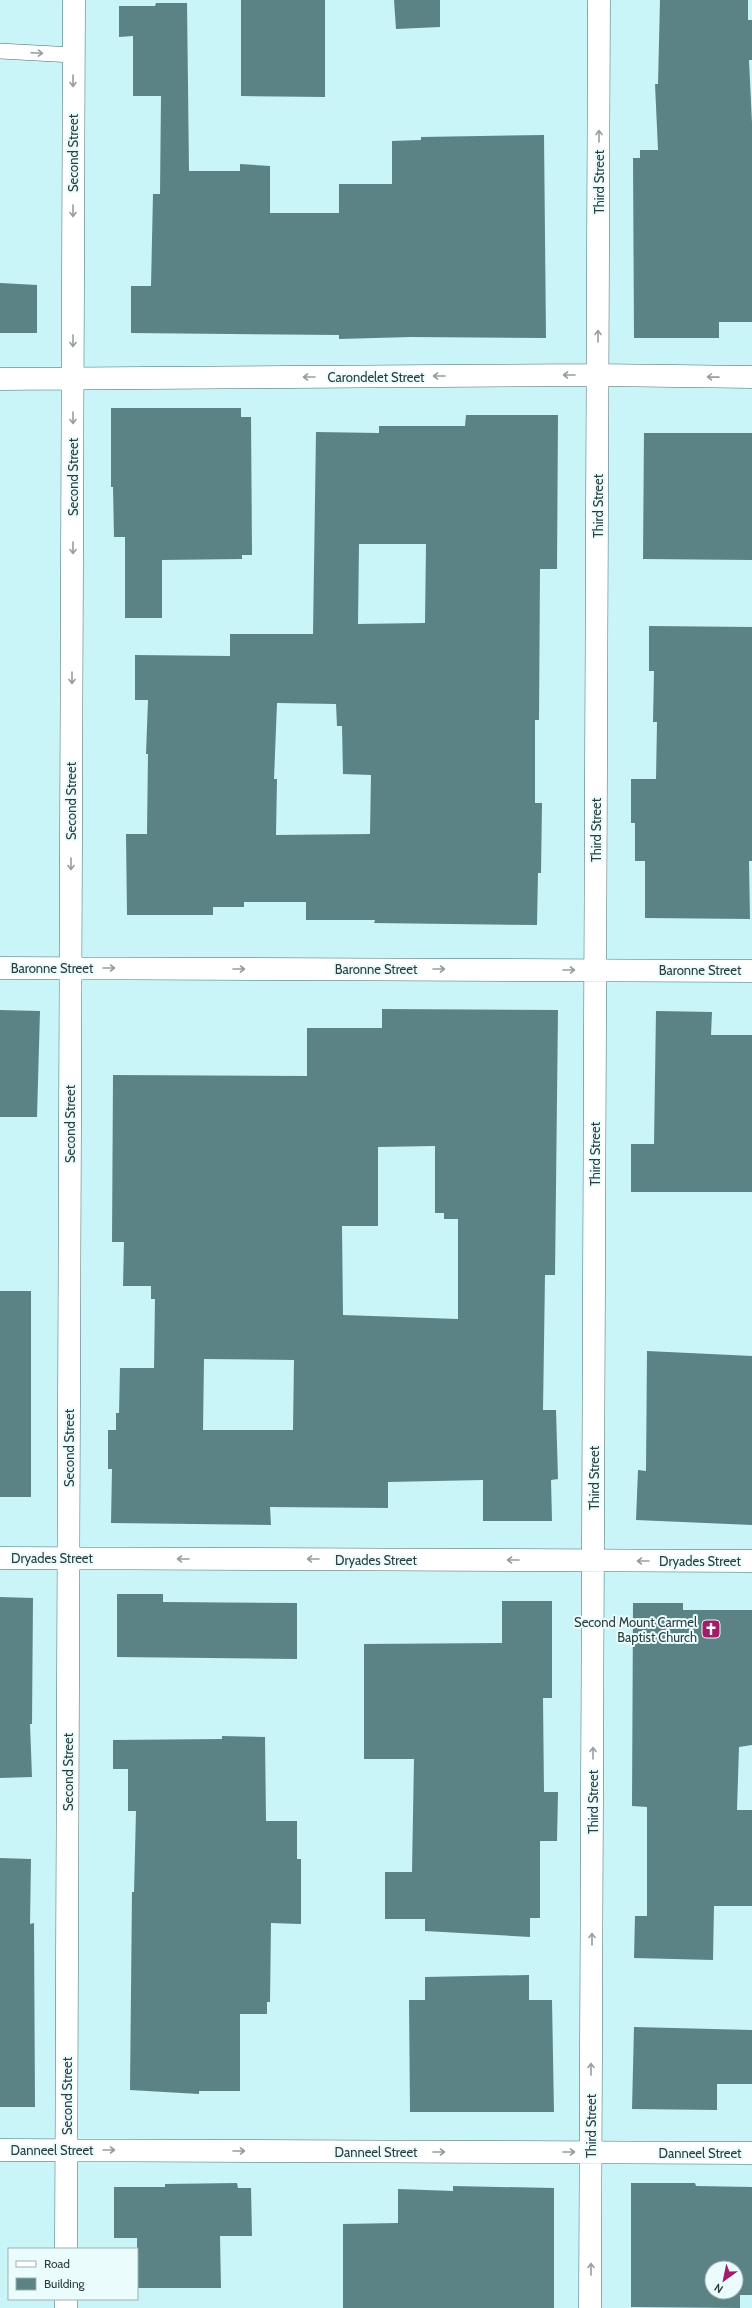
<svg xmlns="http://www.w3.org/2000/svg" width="752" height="2308" font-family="Cabin,sans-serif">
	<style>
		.building { fill: #5b8386; fill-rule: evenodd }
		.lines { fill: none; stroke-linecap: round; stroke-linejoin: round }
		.service-casing { stroke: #456c6f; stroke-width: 16 }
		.minor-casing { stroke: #456c6f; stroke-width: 23 }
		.service { stroke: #fff; stroke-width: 15 }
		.minor { stroke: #fff; stroke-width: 22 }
		.oneway { stroke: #969e9f }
		.labels { text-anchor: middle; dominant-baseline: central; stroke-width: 4; stroke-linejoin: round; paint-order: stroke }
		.street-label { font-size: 13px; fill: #2c3d3f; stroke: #ebfcfd }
		.poi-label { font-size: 13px; fill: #2c3d3f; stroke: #ebfcfd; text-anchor: end }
	</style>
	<rect width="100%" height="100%" fill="#c9f4f8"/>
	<path class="building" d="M 241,0 L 325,0 L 325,97 L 241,96 Z
		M 394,0 L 440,0 L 440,27 L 396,29 Z
		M 660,0 L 748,0 L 748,20 L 752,20 L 752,60 L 749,60 L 752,123 L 752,322 L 719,322 L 719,338 L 634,338 L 633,158 L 640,158 L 640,150 L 658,150 L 655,84 L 658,84 Z
		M 156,3 L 187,3 L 189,171 L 240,171 L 240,164 L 270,166 L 270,213 L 339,213 L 339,184 L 392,184 L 392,141 L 421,140 L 421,137 L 544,135 L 546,338 L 411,337 L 339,339 L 339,335 L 131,333 L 131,286 L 151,286 L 153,194 L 160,194 L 161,96 L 133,96 L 133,36 L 119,37 L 119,6 L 155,6 Z
		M 0,283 L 37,285 L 37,333 L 0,333 Z
		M 111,408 L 241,408 L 241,417 L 251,417 L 252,555 L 242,555 L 242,559 L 162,560 L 162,618 L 125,618 L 125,537 L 114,537 L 113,487 L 111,487 Z
		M 466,415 L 558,415 L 557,569 L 540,569 L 539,720 L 535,720 L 535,803 L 542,803 L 541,873 L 538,873 L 537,925 L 374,923 L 375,920 L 306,920 L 306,902 L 244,902 L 244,907 L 213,907 L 213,915 L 127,915 L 126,834 L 147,834 L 148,754 L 146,754 L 148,700 L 135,700 L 135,655 L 230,656 L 230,634 L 313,634 L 316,432 L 379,433 L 379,426 L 465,426 ZM 359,544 L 426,544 L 425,623 L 358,624 ZM 277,703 L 336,704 L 337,726 L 342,726 L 343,774 L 371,775 L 370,834 L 276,835 L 277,779 L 274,779 Z
		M 644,433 L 752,433 L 752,560 L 643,559 Z
		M 649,626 L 752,627 L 752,861 L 749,861 L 750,919 L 645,918 L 645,861 L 635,861 L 635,823 L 631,823 L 631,779 L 656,779 L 657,722 L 653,722 L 654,671 L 649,671 Z
		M 382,1009 L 558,1010 L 555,1275 L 545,1275 L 543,1410 L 556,1410 L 558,1479 L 551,1480 L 552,1521 L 483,1521 L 483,1480 L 388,1482 L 388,1508 L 270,1507 L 271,1525 L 111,1523 L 112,1469 L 108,1469 L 108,1430 L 116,1430 L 116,1413 L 119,1413 L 120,1368 L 154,1368 L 155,1299 L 151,1299 L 151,1286 L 123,1286 L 124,1242 L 112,1242 L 113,1075 L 307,1076 L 307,1028 L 382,1028 ZM 435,1146 L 435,1213 L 444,1213 L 444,1219 L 458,1219 L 458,1319 L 343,1315 L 342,1226 L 378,1226 L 378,1147 ZM 204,1359 L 294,1360 L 293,1430 L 203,1430 Z
		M 0,1010 L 40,1011 L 37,1117 L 0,1117 Z
		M 656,1011 L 712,1012 L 711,1035 L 752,1035 L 752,1192 L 631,1192 L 631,1144 L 654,1144 Z
		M 0,1291 L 31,1291 L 31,1497 L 0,1497 Z
		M 647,1351 L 752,1356 L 752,1525 L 636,1520 L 638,1470 L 646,1471 Z
		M 117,1594 L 163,1594 L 163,1602 L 297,1603 L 297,1659 L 117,1657 Z
		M 0,1597 L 33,1598 L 32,1724 L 30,1724 L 32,1777 L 0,1778 Z
		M 502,1601 L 552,1601 L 552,1698 L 543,1698 L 544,1792 L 558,1792 L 557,1841 L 540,1841 L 540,1918 L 530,1918 L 530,1937 L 425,1931 L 425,1919 L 385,1919 L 385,1872 L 412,1872 L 414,1759 L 364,1759 L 364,1644 L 502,1643 Z
		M 633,1603 L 683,1603 L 683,1610 L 752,1610 L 752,1745 L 739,1747 L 737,1810 L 752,1810 L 752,1906 L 714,1906 L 713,1960 L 634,1958 L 635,1916 L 647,1916 L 647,1807 L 632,1806 Z
		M 222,1736 L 265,1737 L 266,1821 L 297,1821 L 297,1859 L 301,1859 L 301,1924 L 271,1923 L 270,2002 L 267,2002 L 267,2014 L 240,2014 L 240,2091 L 199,2091 L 199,2094 L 130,2090 L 132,1892 L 134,1892 L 136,1811 L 128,1811 L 128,1769 L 113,1769 L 113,1740 L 222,1739 Z
		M 0,1858 L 31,1859 L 30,1924 L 34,1923 L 35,2107 L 0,2107 Z
		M 529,1975 L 529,2000 L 552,2000 L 554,2112 L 410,2112 L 409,2000 L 425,2000 L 425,1977 Z
		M 634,2027 L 752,2030 L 752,2084 L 717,2084 L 717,2110 L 632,2109 Z
		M 237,2183 L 238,2188 L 251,2188 L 252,2236 L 220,2236 L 221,2288 L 137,2288 L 137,2238 L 114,2238 L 114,2187 L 165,2187 L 165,2184 Z
		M 631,2183 L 695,2183 L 696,2186 L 752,2187 L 752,2295 L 740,2295 L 740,2308 L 631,2307 ZM 712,2268 L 736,2268 L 736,2292 L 712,2292 Z
		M 453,2186 L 554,2188 L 554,2308 L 343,2308 L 343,2224 L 398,2223 L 398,2189 L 453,2191 Z"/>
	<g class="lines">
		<defs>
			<path id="service" d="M 0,51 L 73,55"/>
			<path id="minor" d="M 0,379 L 598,375 L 752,377
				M 0,968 L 752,971
				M 0,1558 L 752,1561
				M 0,2150 L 752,2153
				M 66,2249 L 74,0
				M 66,2308 L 66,2299
				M 590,2308 L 599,0"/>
		</defs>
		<use href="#service" class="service-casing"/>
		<use href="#minor" class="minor-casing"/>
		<use href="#service" class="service"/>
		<use href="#minor" class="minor"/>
	</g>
	<defs><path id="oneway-shaft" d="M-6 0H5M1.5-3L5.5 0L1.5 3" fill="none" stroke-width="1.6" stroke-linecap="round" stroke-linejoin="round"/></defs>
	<g class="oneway">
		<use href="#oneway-shaft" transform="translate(37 53) rotate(3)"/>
		<use href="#oneway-shaft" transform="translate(73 81) rotate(90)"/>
		<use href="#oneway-shaft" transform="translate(599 136) rotate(-90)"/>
		<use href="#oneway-shaft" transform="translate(73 211) rotate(90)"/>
		<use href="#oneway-shaft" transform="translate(598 336) rotate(-90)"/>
		<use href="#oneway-shaft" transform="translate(73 341) rotate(90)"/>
		<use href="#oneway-shaft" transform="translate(569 375) rotate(180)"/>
		<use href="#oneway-shaft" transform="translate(439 376) rotate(180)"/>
		<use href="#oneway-shaft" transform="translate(309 377) rotate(180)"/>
		<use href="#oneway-shaft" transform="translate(713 377) rotate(-179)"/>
		<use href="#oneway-shaft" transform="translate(73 418) rotate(90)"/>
		<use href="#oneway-shaft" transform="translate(73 548) rotate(90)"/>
		<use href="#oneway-shaft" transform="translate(72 678) rotate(90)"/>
		<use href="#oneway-shaft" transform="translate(71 864) rotate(90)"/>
		<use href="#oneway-shaft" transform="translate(109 968)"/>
		<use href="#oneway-shaft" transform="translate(239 969)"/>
		<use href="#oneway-shaft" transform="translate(439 969)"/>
		<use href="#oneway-shaft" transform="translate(569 970)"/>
		<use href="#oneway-shaft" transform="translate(183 1559) rotate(-180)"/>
		<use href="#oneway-shaft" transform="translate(313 1559) rotate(-180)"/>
		<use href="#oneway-shaft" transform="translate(513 1560) rotate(-180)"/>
		<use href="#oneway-shaft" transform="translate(643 1561) rotate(-180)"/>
		<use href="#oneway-shaft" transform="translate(593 1753) rotate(-90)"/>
		<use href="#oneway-shaft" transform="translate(592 1939) rotate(-90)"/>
		<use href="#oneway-shaft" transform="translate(591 2069) rotate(-90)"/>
		<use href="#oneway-shaft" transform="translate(109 2150)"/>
		<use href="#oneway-shaft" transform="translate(239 2151)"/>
		<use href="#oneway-shaft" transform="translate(439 2152)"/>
		<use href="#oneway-shaft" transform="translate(569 2152)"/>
		<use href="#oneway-shaft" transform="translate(591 2269) rotate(-90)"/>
	</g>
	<defs>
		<symbol id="church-square" viewBox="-11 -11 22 22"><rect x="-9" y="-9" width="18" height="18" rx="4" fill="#a31c69" stroke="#ebfcfd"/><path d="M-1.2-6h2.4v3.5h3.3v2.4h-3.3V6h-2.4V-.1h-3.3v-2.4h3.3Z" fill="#fff"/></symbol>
	</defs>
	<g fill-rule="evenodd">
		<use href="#church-square" x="700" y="1618" width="22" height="22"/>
	</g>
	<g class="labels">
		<g class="street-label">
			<text transform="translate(73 153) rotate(-90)">Second Street</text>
			<text transform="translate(599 182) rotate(-90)">Third Street</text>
			<text x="376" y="377">Carondelet Street</text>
			<text transform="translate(73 477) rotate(-90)">Second Street</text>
			<text transform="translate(598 506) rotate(-90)">Third Street</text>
			<text transform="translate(71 801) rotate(-90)">Second Street</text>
			<text transform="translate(596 830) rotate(-90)">Third Street</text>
			<text x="52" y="968">Baronne Street</text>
			<text x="376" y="969">Baronne Street</text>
			<text x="700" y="970">Baronne Street</text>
			<text transform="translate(70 1124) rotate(-90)">Second Street</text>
			<text transform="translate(595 1154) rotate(-90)">Third Street</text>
			<text transform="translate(69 1448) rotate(-90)">Second Street</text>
			<text transform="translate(594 1478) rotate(-90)">Third Street</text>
			<text x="52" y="1558">Dryades Street</text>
			<text x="376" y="1560">Dryades Street</text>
			<text x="700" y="1561">Dryades Street</text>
			<text transform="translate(68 1772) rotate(-90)">Second Street</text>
			<text transform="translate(593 1802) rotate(-90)">Third Street</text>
			<text transform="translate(67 2096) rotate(-90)">Second Street</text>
			<text transform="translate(591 2126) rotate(-90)">Third Street</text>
			<text x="52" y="2150">Danneel Street</text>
			<text x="376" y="2152">Danneel Street</text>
			<text x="700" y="2153">Danneel Street</text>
		</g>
		<g class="poi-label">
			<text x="697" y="1622">Second Mount Carmel<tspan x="697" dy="15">Baptist Church</tspan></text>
		</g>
	</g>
	<rect x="8" y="2248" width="130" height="52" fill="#ebfcfd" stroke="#9fb0b1"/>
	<rect x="16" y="2261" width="20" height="6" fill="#ffffff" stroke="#9fb0b1"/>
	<text x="44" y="2268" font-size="12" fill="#2c3d3f">Road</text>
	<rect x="16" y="2278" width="20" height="12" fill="#5b8386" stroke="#9fb0b1"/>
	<text x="44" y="2288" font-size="12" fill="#2c3d3f">Building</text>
	<g transform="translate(724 2280) rotate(213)"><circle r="19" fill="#ebfcfd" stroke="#9fb0b1"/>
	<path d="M0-3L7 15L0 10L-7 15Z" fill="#a31c69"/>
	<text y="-6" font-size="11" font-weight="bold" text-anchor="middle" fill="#2c3d3f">N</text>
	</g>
</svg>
